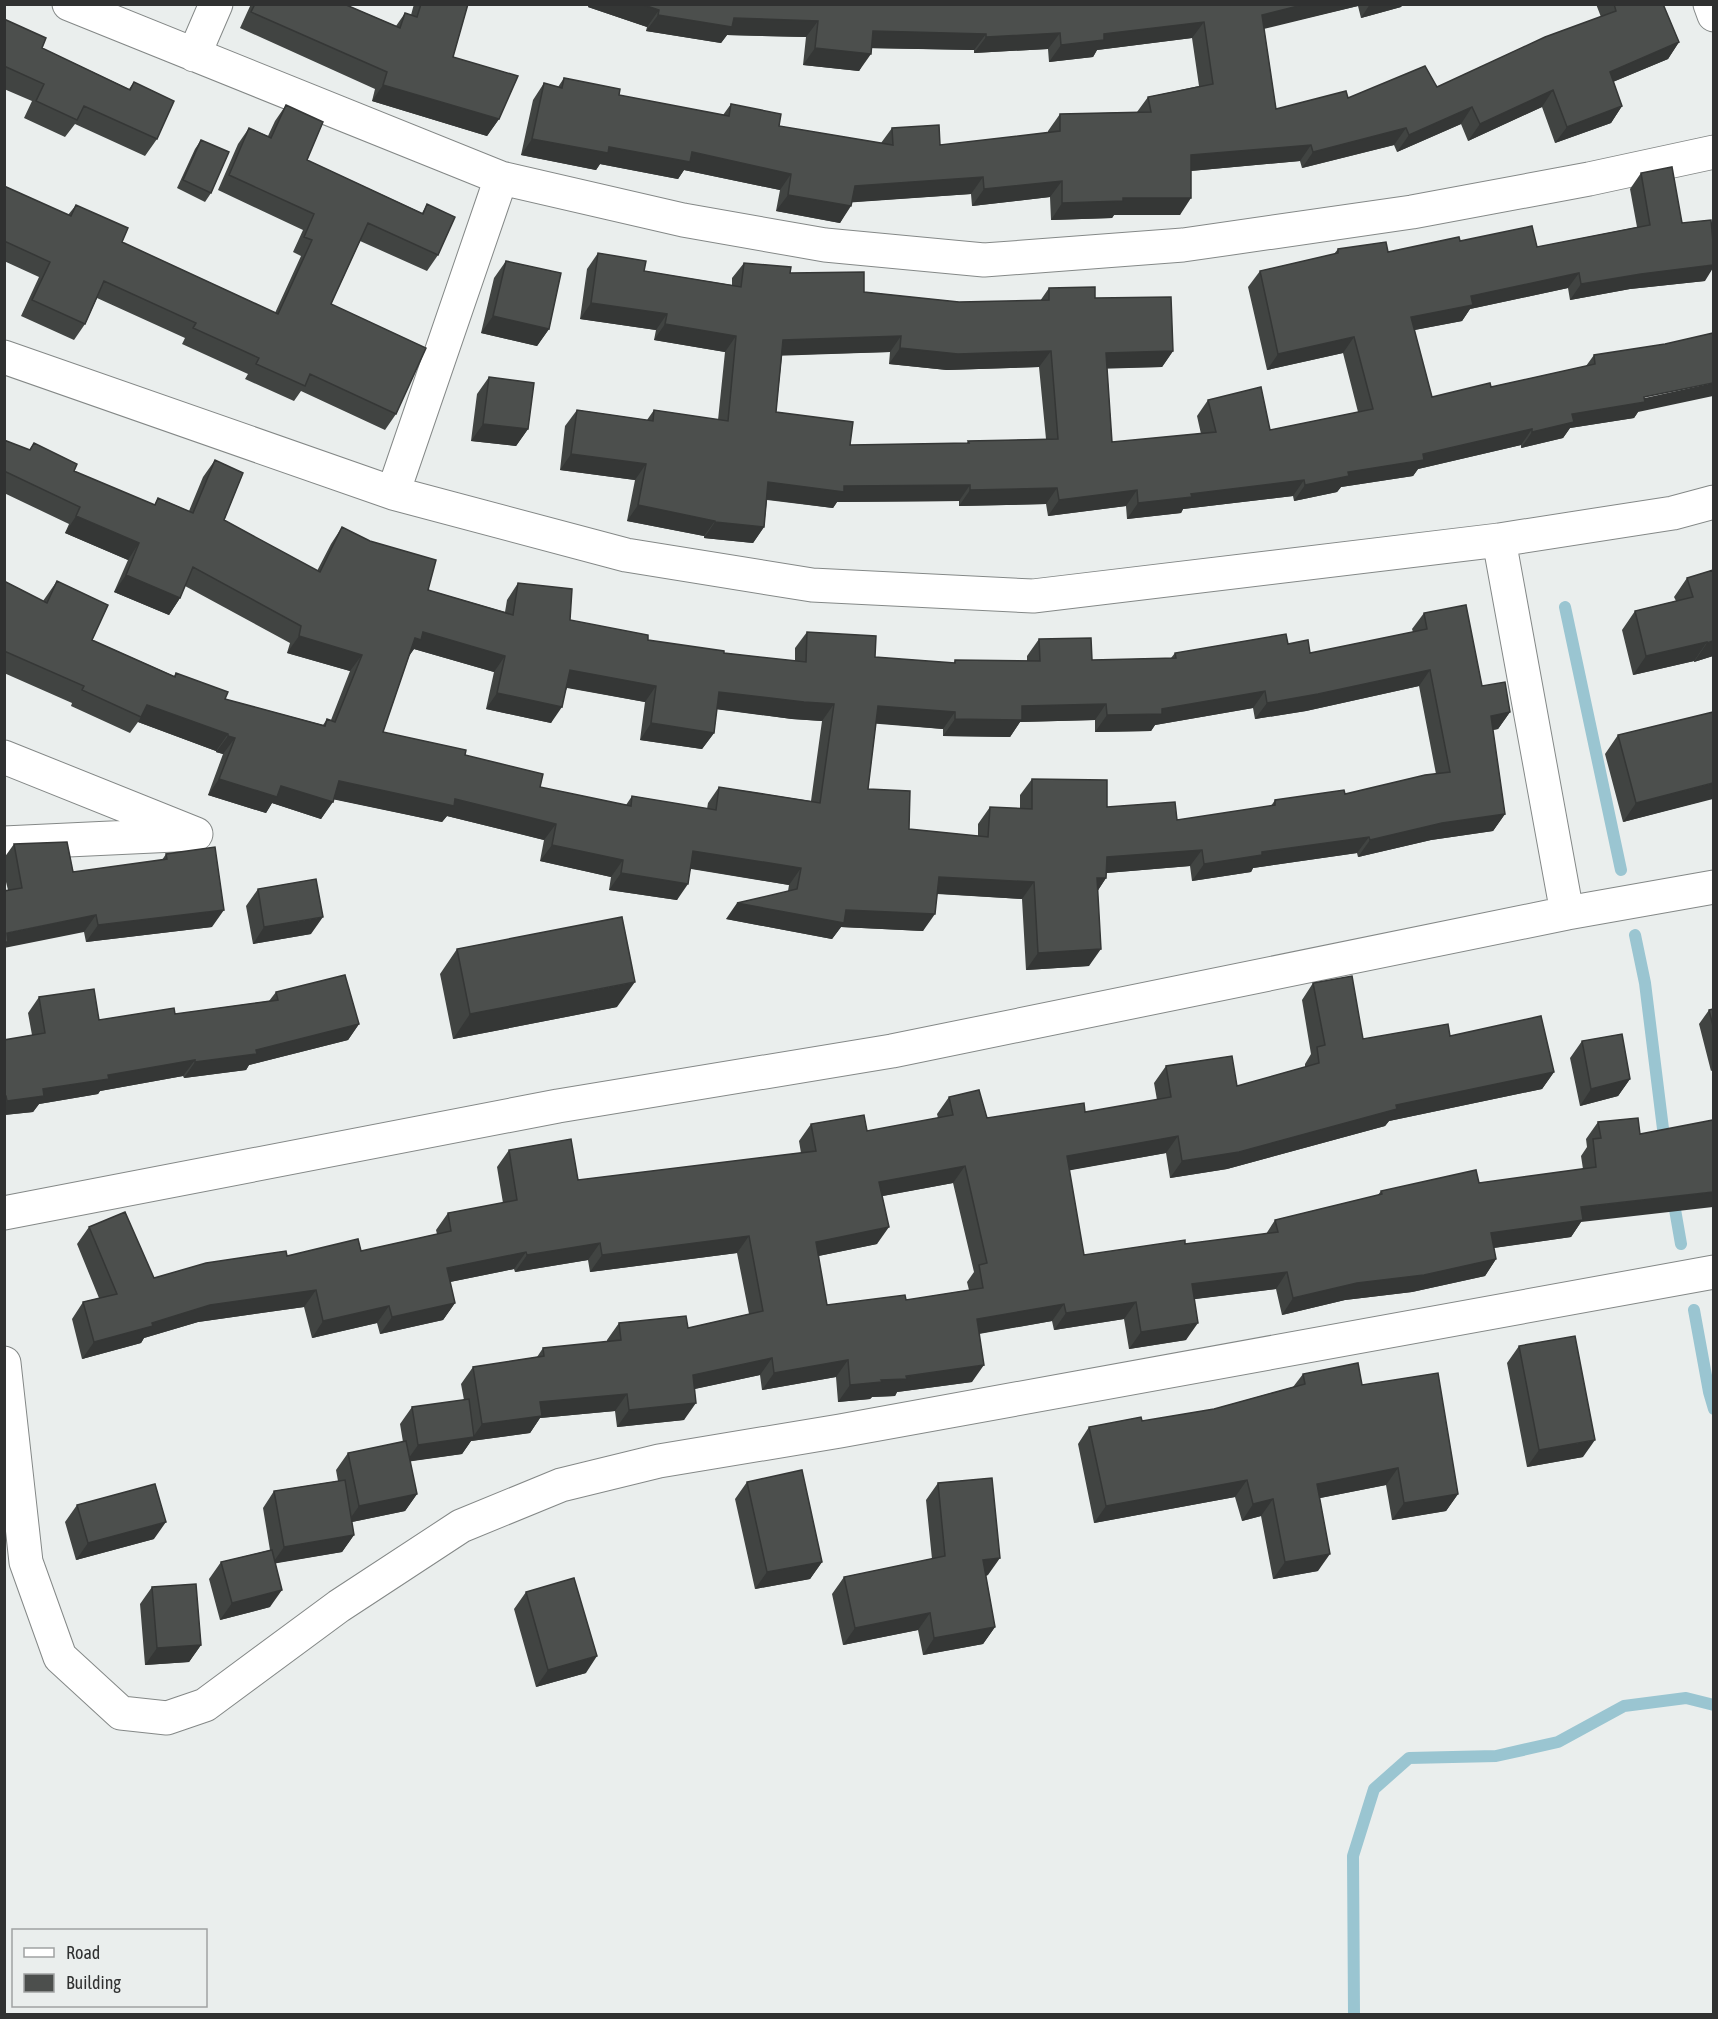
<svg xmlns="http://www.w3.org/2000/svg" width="1718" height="2019" font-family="'Asap Condensed',sans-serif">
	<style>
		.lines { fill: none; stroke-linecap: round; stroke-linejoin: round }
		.stream { stroke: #9ac5d1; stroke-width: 12 }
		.street-casing { stroke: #848887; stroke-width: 35 }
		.street { stroke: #fff; stroke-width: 33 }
		.wall { fill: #414442; fill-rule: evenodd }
		.shaded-wall { fill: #353736 }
		.building { fill: #4c4f4d; stroke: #353736; stroke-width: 1.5; fill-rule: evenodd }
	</style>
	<rect width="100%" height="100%" fill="#eaeeed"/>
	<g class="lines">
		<path class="stream" d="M 1565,607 L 1621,870
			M 1635,935 L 1645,983 L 1665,1145
			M 1673,1198 L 1681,1244
			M 1694,1310 L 1709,1392 L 1714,1409
			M 1354,2014 L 1353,1856 L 1374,1789 L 1409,1758 L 1496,1756 L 1558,1742 L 1624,1706 L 1686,1698 L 1714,1705"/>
		<defs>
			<path id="street" d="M 69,4 L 501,178 L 683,220 L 825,245 L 984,260 L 1183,245 L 1412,212 L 1589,179 L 1714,152
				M 1710,4 L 1714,15
				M 194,55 L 216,4
				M 4,357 L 393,493 L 626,555 L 812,585 L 1033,596 L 1499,540 L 1673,513 L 1714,502
				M 393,493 L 501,178
				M 1499,540 L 1567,913
				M 4,757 L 196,834 L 4,843
				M 4,1213 L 558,1106 L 892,1051 L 1567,913 L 1714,887
				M 4,1363 L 26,1562 L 60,1657 L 121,1713 L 167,1718 L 205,1705 L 339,1606 L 461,1526 L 561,1485 L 659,1461 L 840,1431 L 1714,1272"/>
		</defs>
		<use href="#street" class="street-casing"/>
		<use href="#street" class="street"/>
	</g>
	<path class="wall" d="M 251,4 L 344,4 L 396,26 L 405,13 L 411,15 L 414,4 L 468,4 L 453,57 L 499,119 L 487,136 L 372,101 L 375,89 L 240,28 Z
		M 589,4 L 1403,4 L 1401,7 L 1361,18 L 1358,6 L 1264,28 L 1276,109 L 1348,98 L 1437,87 L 1601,17 L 1596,4 L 1663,4 L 1679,42 L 1668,59 L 1613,82 L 1622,106 L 1611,123 L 1555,143 L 1542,107 L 1468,141 L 1461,124 L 1397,152 L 1394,145 L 1302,168 L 1300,161 L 1191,171 L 1180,215 L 1114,215 L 1112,218 L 1051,220 L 1050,197 L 972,206 L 971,194 L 852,202 L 840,223 L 776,211 L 780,190 L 684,170 L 678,179 L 600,164 L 596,170 L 521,155 L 533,100 L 544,83 L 558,87 L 564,78 L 619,95 L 723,115 L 731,104 L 779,126 L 881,143 L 892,128 L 940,145 L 1048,133 L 1048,131 L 1060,114 L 1137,112 L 1148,97 L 1199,86 L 1192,38 L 1097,50 L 1093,57 L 1049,62 L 1048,49 L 974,53 L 974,50 L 872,48 L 859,71 L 803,65 L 806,37 L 727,35 L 721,43 L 646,31 L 647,27 L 588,7 Z
		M 4,19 L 42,48 L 129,89 L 134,82 L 157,139 L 145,156 L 75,124 L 65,137 L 24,118 L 32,101 L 4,89 Z
		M 286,105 L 307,160 L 422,213 L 427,204 L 438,255 L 427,271 L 360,241 L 331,304 L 396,414 L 385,430 L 301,391 L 294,401 L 245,379 L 248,374 L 182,344 L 185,338 L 97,298 L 85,324 L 74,340 L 21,316 L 39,277 L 4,261 L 4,186 L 68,215 L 76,205 L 122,242 L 275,313 L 301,256 L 293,252 L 303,230 L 218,190 L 238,144 L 249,128 L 268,136 L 275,121 Z
		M 201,140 L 211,193 L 205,202 L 177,188 L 195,149 Z
		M 1641,173 L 1682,223 L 1705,281 L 1630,289 L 1570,300 L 1568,288 L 1470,309 L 1462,321 L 1414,330 L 1432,397 L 1491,387 L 1586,366 L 1594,355 L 1638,412 L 1634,418 L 1570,428 L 1563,438 L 1521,448 L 1521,445 L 1418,469 L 1413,476 L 1341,487 L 1337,492 L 1294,501 L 1293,496 L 1183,509 L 1181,513 L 1127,519 L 1126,506 L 1048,516 L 1046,504 L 959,506 L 959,501 L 837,502 L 833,508 L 767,500 L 764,527 L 753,543 L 704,538 L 704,536 L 627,521 L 635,480 L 560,470 L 565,426 L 577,410 L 647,420 L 654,410 L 718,420 L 725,352 L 654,340 L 656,330 L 580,319 L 587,269 L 598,253 L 644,271 L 732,285 L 732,278 L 744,263 L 790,273 L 864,292 L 959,302 L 1040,301 L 1049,288 L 1095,298 L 1173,351 L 1162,367 L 1107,368 L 1112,442 L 1201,434 L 1197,416 L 1208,400 L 1270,430 L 1358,412 L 1343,353 L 1267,370 L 1248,287 L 1260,271 L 1334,254 L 1338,249 L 1388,252 L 1460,241 L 1537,247 L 1637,227 L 1630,189 ZM 890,352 L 889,364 L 947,370 L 1039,367 L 1046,439 L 968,441 L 967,443 L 850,445 L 776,412 L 782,355 Z
		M 506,261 L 549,329 L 537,346 L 481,333 L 494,278 Z
		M 489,377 L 528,429 L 516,446 L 471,441 L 477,394 Z
		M 4,440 L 29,450 L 34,443 L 74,471 L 154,505 L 158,498 L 189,511 L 203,477 L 215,460 L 224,520 L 317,571 L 331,544 L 342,527 L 428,590 L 505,612 L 507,600 L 518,583 L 570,620 L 648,640 L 724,653 L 795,661 L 795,648 L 807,632 L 875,657 L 954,663 L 955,660 L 1027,661 L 1027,656 L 1039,639 L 1092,660 L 1171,658 L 1175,653 L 1288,644 L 1310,653 L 1413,632 L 1412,629 L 1424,613 L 1482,686 L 1510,712 L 1498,729 L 1493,730 L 1505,814 L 1493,831 L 1431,840 L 1358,857 L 1357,853 L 1253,868 L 1251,872 L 1192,881 L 1190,866 L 1106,873 L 1106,878 L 1098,890 L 1089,966 L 1026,970 L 1022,899 L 937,894 L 923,931 L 841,927 L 832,939 L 726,919 L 788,891 L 789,885 L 691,869 L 677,900 L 609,890 L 611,877 L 540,861 L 544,840 L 447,816 L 442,822 L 334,799 L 321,819 L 272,803 L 266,813 L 208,795 L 223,754 L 216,752 L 216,751 L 138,722 L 130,733 L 71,706 L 72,703 L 4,673 L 4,581 L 43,601 L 57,581 L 92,640 L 174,676 L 176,673 L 225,699 L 323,725 L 327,719 L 331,720 L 350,671 L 287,653 L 290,643 L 185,586 L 180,598 L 169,615 L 114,592 L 128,560 L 65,533 L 69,524 L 4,493 ZM 414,649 L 494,672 L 486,709 L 551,723 L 567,688 L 645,702 L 640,740 L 702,749 L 714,733 L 717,709 L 792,719 L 822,721 L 811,801 L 719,787 L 708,803 L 707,809 L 632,796 L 626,805 L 540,787 L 465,755 L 383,732 L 409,656 ZM 1419,686 L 1436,774 L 1345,794 L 1275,800 L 1271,806 L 1177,820 L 1107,807 L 1032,779 L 1020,795 L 1020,809 L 990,807 L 978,824 L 978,836 L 909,829 L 868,789 L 876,723 L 943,729 L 943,736 L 1010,737 L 1020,722 L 1095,720 L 1095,732 L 1151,731 L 1155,725 L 1253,708 L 1255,719 L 1306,711 Z
		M 1687,578 L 1713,656 L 1694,662 L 1694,661 L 1633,675 L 1622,630 L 1635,611 L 1676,601 L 1674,597 Z
		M 1618,735 L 1699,802 L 1623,822 L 1605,754 Z
		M 14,844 L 73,872 L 162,860 L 166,854 L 212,927 L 86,942 L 84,932 L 8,890 L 4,874 L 4,858 Z
		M 258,889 L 311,934 L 253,944 L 246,906 Z
		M 457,949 L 617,1007 L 453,1039 L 440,974 Z
		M 1313,983 L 1363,1039 L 1450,1036 L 1554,1072 L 1542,1089 L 1389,1121 L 1385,1126 L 1227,1169 L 1170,1178 L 1166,1153 L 1069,1170 L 1084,1255 L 1185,1244 L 1266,1234 L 1275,1220 L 1378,1195 L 1381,1191 L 1479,1183 L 1583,1169 L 1581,1156 L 1587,1147 L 1586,1139 L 1598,1122 L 1638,1118 L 1581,1222 L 1571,1237 L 1494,1248 L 1496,1259 L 1485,1276 L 1412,1292 L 1345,1300 L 1282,1315 L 1276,1289 L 1194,1299 L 1186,1340 L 1129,1349 L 1124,1319 L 1054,1330 L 1052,1321 L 979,1334 L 972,1382 L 897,1392 L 895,1396 L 872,1397 L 870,1399 L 838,1402 L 836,1377 L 762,1390 L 760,1375 L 694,1389 L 684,1420 L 617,1427 L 615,1411 L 540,1418 L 530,1433 L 471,1441 L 462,1454 L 410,1461 L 417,1494 L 405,1511 L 352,1522 L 354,1535 L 342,1552 L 275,1563 L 270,1607 L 220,1620 L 209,1579 L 221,1562 L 270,1550 L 263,1508 L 274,1491 L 338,1481 L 336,1470 L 348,1453 L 403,1442 L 400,1424 L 412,1407 L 464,1400 L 461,1384 L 473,1367 L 537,1357 L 543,1348 L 607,1342 L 607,1340 L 619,1323 L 688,1328 L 749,1314 L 737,1253 L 590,1272 L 588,1260 L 515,1272 L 514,1269 L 450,1282 L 455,1303 L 443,1320 L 380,1334 L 377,1323 L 312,1338 L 304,1307 L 198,1322 L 144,1338 L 141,1343 L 82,1359 L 72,1319 L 83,1302 L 99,1298 L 77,1244 L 89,1227 L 154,1278 L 287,1256 L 361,1251 L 437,1234 L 436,1230 L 448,1213 L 503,1203 L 497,1167 L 509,1150 L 578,1180 L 801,1153 L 799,1141 L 811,1124 L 867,1131 L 938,1118 L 937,1114 L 949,1097 L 987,1118 L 1085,1112 L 1157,1100 L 1154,1083 L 1166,1066 L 1237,1086 L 1305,1067 L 1305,1064 L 1311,1054 L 1302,1000 ZM 953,1183 L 974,1272 L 967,1282 L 969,1290 L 906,1300 L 827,1305 L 818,1256 L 877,1244 L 882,1196 Z
		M 276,992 L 359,1024 L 348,1040 L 249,1065 L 246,1070 L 184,1078 L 183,1076 L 100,1091 L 98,1094 L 39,1104 L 33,1112 L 4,1115 L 4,1040 L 32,1035 L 28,1013 L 39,997 L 99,1020 L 175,1014 L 269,1001 Z
		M 1713,1009 L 1713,1070 L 1711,1071 L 1699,1024 L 1709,1010 Z
		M 1582,1041 L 1630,1079 L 1618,1096 L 1580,1106 L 1570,1058 Z
		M 1519,1346 L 1583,1457 L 1527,1467 L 1507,1363 Z
		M 1303,1374 L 1458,1494 L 1446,1511 L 1392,1520 L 1386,1485 L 1320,1498 L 1318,1571 L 1273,1579 L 1261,1516 L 1242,1521 L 1235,1497 L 1094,1523 L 1078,1444 L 1089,1427 L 1142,1421 L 1214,1409 L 1293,1387 Z
		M 747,1482 L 822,1562 L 810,1579 L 755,1589 L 735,1499 Z
		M 938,1483 L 988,1575 L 986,1576 L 995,1627 L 983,1644 L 923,1655 L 918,1630 L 843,1645 L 832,1594 L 844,1577 L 932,1559 L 926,1500 Z
		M 77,1505 L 154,1539 L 76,1560 L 65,1522 Z
		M 152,1587 L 201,1645 L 189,1662 L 145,1665 L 140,1604 Z
		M 526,1592 L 586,1673 L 536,1687 L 514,1609 Z"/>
	<path class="shaded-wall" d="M 590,4 L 641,4 L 659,10 L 647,27 L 588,7 Z
		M 1306,4 L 1359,4 L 1358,6 L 1251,32 L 1262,15 Z
		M 1370,4 L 1403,4 L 1401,7 L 1361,18 Z
		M 658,15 L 734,18 L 818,21 L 806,37 L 727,35 L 721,43 L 646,31 Z
		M 1204,22 L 1192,38 L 1097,50 L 1093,57 L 1049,62 L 1061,45 L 1104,34 Z
		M 873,31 L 986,34 L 974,50 L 862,48 Z
		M 1060,33 L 1048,49 L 974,53 L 986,37 Z
		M 1679,42 L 1668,59 L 1598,88 L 1610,72 Z
		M 815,48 L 871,54 L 859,71 L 803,65 Z
		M 383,85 L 499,119 L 487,136 L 372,101 Z
		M 1553,90 L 1542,107 L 1468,141 L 1480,124 Z
		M 1622,106 L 1611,123 L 1555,143 L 1567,127 Z
		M 1472,107 L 1461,124 L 1397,152 L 1409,135 Z
		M 1406,128 L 1394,145 L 1302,168 L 1313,152 Z
		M 532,139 L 609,147 L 692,152 L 791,174 L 780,190 L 684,170 L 678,179 L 600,164 L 596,170 L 521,155 Z
		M 1311,145 L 1300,161 L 1179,172 L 1191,155 Z
		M 983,177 L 971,194 L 843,203 L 855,186 Z
		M 1062,181 L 1050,197 L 972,206 L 984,189 Z
		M 788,195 L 851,206 L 840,223 L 776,211 Z
		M 1123,198 L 1191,198 L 1180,215 L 1114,215 L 1112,218 L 1051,220 L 1062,203 Z
		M 1713,265 L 1713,268 L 1705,281 L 1630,289 L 1570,300 L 1581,284 L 1641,274 Z
		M 1579,273 L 1568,288 L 1470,309 L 1462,321 L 1399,333 L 1411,317 L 1471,296 Z
		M 591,303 L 667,314 L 656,330 L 580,319 Z
		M 493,316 L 549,329 L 537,346 L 481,333 Z
		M 665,324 L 736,336 L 725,352 L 654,340 Z
		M 901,336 L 890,352 L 772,356 L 783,340 Z
		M 1354,337 L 1343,353 L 1267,370 L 1278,354 Z
		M 900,348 L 1051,351 L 1039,367 L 947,370 L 889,364 Z
		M 1173,351 L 1162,367 L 1095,369 L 1106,353 Z
		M 1713,383 L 1713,396 L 1638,412 L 1634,418 L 1570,428 L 1563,438 L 1521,448 L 1532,432 L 1572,414 Z
		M 483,424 L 528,429 L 516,446 L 471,441 Z
		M 1532,429 L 1521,445 L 1418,469 L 1413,476 L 1341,487 L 1337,492 L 1294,501 L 1305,485 L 1348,472 Z
		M 571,454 L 646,464 L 635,480 L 560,470 Z
		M 1304,480 L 1293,496 L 1183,509 L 1181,513 L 1127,519 L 1138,503 L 1191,494 Z
		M 768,482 L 844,486 L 970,485 L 959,501 L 837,502 L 833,508 L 757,498 Z
		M 1057,488 L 1046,504 L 959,506 L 970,490 Z
		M 1137,490 L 1126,506 L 1048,516 L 1059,500 Z
		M 638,505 L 715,521 L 704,536 L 627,521 Z
		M 76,516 L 139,543 L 128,560 L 65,533 Z
		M 715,522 L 764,527 L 753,543 L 704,538 Z
		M 126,575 L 180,598 L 169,615 L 114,592 Z
		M 423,632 L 505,656 L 494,672 L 414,649 L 409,656 L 403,655 L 415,638 Z
		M 299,636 L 362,655 L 350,671 L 287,653 Z
		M 1713,641 L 1713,656 L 1694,662 L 1707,643 Z
		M 1707,642 L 1694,661 L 1633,675 L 1646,656 Z
		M 570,670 L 656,686 L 645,702 L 559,686 Z
		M 1430,670 L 1419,686 L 1306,711 L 1255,719 L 1267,703 Z
		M 1265,691 L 1253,708 L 1155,725 L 1151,731 L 1095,732 L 1107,715 L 1162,709 Z
		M 719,692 L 834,704 L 822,721 L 792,719 L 707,708 Z
		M 497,693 L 562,707 L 551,723 L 486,709 Z
		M 1106,704 L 1095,720 L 1020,722 L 1010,737 L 943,736 L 955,719 L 1022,706 Z
		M 147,705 L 228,734 L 216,751 L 138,722 L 141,717 Z
		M 878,706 L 955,712 L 943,729 L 867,723 Z
		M 1510,712 L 1498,729 L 1479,732 L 1491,716 Z
		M 651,723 L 714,733 L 702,749 L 640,740 Z
		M 228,736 L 235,738 L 223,754 L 216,752 Z
		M 219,779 L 281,786 L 333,802 L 321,819 L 272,803 L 266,813 L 208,795 Z
		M 339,781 L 455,799 L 556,824 L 544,840 L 447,816 L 442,822 L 327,798 Z
		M 1713,783 L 1713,799 L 1623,822 L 1636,803 Z
		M 1505,814 L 1493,831 L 1431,840 L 1358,857 L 1370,840 L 1442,823 Z
		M 1369,837 L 1357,853 L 1253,868 L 1251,872 L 1192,881 L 1204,864 L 1262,852 Z
		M 552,845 L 623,860 L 611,877 L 540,861 Z
		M 1202,850 L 1190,866 L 1095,874 L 1107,857 Z
		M 693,851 L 801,868 L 789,885 L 682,867 Z
		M 621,873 L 688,884 L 677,900 L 609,890 Z
		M 939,877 L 1034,882 L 1022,899 L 927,893 Z
		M 1097,878 L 1106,878 L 1095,895 Z
		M 737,903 L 846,910 L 935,914 L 923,931 L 841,927 L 832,939 L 726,919 Z
		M 224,910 L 212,927 L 86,942 L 98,925 Z
		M 96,915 L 84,932 L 4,948 L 4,936 L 7,933 Z
		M 323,917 L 311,934 L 253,944 L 264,927 Z
		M 1101,949 L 1089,966 L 1026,970 L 1038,953 Z
		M 635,982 L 617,1007 L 453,1039 L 470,1014 Z
		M 359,1024 L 348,1040 L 249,1065 L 246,1070 L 184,1078 L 195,1062 L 256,1050 Z
		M 195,1060 L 183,1076 L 100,1091 L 98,1094 L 39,1104 L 33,1112 L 4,1115 L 4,1104 L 7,1101 L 43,1089 L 108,1075 Z
		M 1554,1072 L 1542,1089 L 1389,1121 L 1385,1126 L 1227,1169 L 1170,1178 L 1182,1161 L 1396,1105 Z
		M 1630,1079 L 1618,1096 L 1580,1106 L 1591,1089 Z
		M 1178,1136 L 1166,1153 L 1055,1173 L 1067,1156 Z
		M 965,1166 L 953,1183 L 867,1199 L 879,1182 Z
		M 1713,1192 L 1713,1207 L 1581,1222 L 1571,1237 L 1479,1250 L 1491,1233 L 1581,1207 Z
		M 889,1227 L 877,1244 L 804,1259 L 816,1242 Z
		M 749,1236 L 737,1253 L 590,1272 L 602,1255 Z
		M 600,1243 L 588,1260 L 515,1272 L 527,1255 Z
		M 526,1252 L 514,1269 L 435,1285 L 447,1268 Z
		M 1496,1259 L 1485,1276 L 1412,1292 L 1345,1300 L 1282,1315 L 1293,1298 L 1357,1283 Z
		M 1287,1272 L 1276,1289 L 1180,1301 L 1192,1284 Z
		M 316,1290 L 304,1307 L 198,1322 L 144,1338 L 141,1343 L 82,1359 L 94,1342 L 152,1323 L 210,1305 Z
		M 1136,1302 L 1124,1319 L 1054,1330 L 1066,1313 Z
		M 455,1303 L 443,1320 L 380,1334 L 392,1317 Z
		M 1064,1304 L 1052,1321 L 965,1336 L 977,1319 Z
		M 389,1306 L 377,1323 L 312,1338 L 323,1321 Z
		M 1198,1323 L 1186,1340 L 1129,1349 L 1141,1332 Z
		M 772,1358 L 760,1375 L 681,1392 L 693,1375 Z
		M 848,1360 L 836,1377 L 762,1390 L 774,1373 Z
		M 984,1365 L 972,1382 L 897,1392 L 895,1396 L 872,1397 L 870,1399 L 838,1402 L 850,1385 Z
		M 627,1394 L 615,1411 L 540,1418 L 530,1433 L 471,1441 L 462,1454 L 406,1462 L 418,1445 L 473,1437 L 482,1424 L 540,1402 Z
		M 696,1403 L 684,1420 L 617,1427 L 629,1410 Z
		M 1595,1440 L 1583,1457 L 1527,1467 L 1539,1450 Z
		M 1398,1468 L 1386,1485 L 1305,1501 L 1317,1484 Z
		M 1247,1480 L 1235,1497 L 1094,1523 L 1106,1506 Z
		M 417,1494 L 405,1511 L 347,1523 L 359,1506 Z
		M 1458,1494 L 1446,1511 L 1392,1520 L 1404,1503 Z
		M 1273,1499 L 1261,1516 L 1242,1521 L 1253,1504 Z
		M 166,1522 L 154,1539 L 76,1560 L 88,1543 Z
		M 354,1535 L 342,1552 L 272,1564 L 284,1547 Z
		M 1330,1554 L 1318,1571 L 1273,1579 L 1285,1562 Z
		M 1000,1558 L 988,1575 L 971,1577 L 983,1560 Z
		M 822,1562 L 810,1579 L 755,1589 L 767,1572 Z
		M 282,1590 L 270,1607 L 220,1620 L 232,1603 Z
		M 930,1613 L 918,1630 L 843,1645 L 855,1628 Z
		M 995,1627 L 983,1644 L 923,1655 L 934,1638 Z
		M 201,1645 L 189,1662 L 145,1665 L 157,1648 Z
		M 597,1656 L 586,1673 L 536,1687 L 548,1670 Z"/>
	<path class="building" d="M 255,4 L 344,4 L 400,28 L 405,13 L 417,17 L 421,4 L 468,4 L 453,57 L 518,76 L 499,119 L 383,85 L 387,72 L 251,12 Z
		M 641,4 L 1306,4 L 1262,15 L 1276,109 L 1346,91 L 1348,98 L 1425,66 L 1437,87 L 1545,37 L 1616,11 L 1614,4 L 1663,4 L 1679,42 L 1610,72 L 1622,106 L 1567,127 L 1553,90 L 1480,124 L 1472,107 L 1409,135 L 1406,128 L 1313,152 L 1311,145 L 1191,155 L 1191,198 L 1123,198 L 1123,201 L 1062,203 L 1062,181 L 984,189 L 983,177 L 855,186 L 851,206 L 788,195 L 791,174 L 692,152 L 690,162 L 609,147 L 608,153 L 532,139 L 544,83 L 562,88 L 564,78 L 620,89 L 619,95 L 729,116 L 731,104 L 781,114 L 779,126 L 893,145 L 892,128 L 939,125 L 940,145 L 1060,131 L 1060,114 L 1151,112 L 1148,97 L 1213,84 L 1204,22 L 1104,34 L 1104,40 L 1061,45 L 1060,33 L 986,37 L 986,34 L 873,31 L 871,54 L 815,48 L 818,21 L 734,18 L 732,27 L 658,15 L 659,10 Z
		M 4,19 L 46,38 L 42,48 L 130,90 L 134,82 L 174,101 L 157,139 L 84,106 L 77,120 L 36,101 L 44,84 L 4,66 Z
		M 286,105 L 323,122 L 307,160 L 423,214 L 427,204 L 455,217 L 438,255 L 368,223 L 331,304 L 426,348 L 396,414 L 310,374 L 305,386 L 256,364 L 259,358 L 193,328 L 196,323 L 104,281 L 85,324 L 32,300 L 50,262 L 4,241 L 4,186 L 71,216 L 76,205 L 128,228 L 122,242 L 278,314 L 312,240 L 304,237 L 314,214 L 229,175 L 249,128 L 271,138 Z
		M 201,140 L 229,152 L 211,193 L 183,180 Z
		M 1672,167 L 1682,223 L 1711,220 L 1713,242 L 1713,265 L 1641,274 L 1581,284 L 1579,273 L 1471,296 L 1473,305 L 1411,317 L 1432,397 L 1490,383 L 1491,387 L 1595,364 L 1594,355 L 1665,344 L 1713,333 L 1713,383 L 1644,397 L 1645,402 L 1572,414 L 1574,422 L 1532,432 L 1532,429 L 1423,454 L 1424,460 L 1348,472 L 1349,476 L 1305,485 L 1304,480 L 1191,494 L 1192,497 L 1138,503 L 1137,490 L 1059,500 L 1057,488 L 970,490 L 970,485 L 844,486 L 844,492 L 768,482 L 764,527 L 715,522 L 715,521 L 638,505 L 646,464 L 571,454 L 577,410 L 653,421 L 654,410 L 728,421 L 736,336 L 665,324 L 667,314 L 591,303 L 598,253 L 646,261 L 644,271 L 741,287 L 744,263 L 791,267 L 790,273 L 864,272 L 864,292 L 959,302 L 1049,300 L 1049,288 L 1095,287 L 1095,298 L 1171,297 L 1173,351 L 1106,353 L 1112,442 L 1216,432 L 1208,400 L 1261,387 L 1270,430 L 1373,409 L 1354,337 L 1278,354 L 1260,271 L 1338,253 L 1338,249 L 1386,242 L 1388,252 L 1459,237 L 1460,241 L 1532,226 L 1537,247 L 1650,225 L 1641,173 ZM 901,336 L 900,348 L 958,354 L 1051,351 L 1058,439 L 968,441 L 969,443 L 850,445 L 853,422 L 776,412 L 783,340 Z
		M 506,261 L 561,273 L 549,329 L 493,316 Z
		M 489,377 L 534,383 L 528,429 L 483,424 Z
		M 4,440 L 30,450 L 34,443 L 77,464 L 74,471 L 155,505 L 158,498 L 193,513 L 215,460 L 243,473 L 224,520 L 320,572 L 342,527 L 370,541 L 436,560 L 428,590 L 513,615 L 518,583 L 572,589 L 570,620 L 648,635 L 648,640 L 724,651 L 724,653 L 806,662 L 807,632 L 876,636 L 875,657 L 955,663 L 955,660 L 1040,661 L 1039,639 L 1091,638 L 1092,660 L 1176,658 L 1175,653 L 1286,634 L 1288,644 L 1308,640 L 1310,653 L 1427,629 L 1424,613 L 1466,605 L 1482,686 L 1505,682 L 1510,712 L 1491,716 L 1505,814 L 1442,823 L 1370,840 L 1369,837 L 1262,852 L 1262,855 L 1204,864 L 1202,850 L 1107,857 L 1106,878 L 1097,878 L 1101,949 L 1038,953 L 1034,882 L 939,877 L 935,914 L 846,910 L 844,923 L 737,903 L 797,889 L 801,868 L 693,851 L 688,884 L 621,873 L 623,860 L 552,845 L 556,824 L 455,799 L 454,806 L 339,781 L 333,802 L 281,786 L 277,797 L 219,779 L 235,738 L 228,736 L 228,734 L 147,705 L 141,717 L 82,690 L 84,686 L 4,651 L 4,581 L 47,603 L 57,581 L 108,605 L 92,640 L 175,677 L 176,673 L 228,692 L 225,699 L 325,726 L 327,719 L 335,722 L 362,655 L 299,636 L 301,626 L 193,567 L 180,598 L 126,575 L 139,543 L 76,516 L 80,507 L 4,471 ZM 423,632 L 505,656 L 497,693 L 562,707 L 570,670 L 656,686 L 651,723 L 714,733 L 719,692 L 804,702 L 834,704 L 820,803 L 719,787 L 716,810 L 632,796 L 631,806 L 540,787 L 543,774 L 465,755 L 466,750 L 383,732 L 415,638 L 421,640 ZM 1430,670 L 1450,772 L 1425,775 L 1345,794 L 1344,790 L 1275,800 L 1275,805 L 1177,820 L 1175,802 L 1107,807 L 1107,780 L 1032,779 L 1032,809 L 990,807 L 988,837 L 909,829 L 910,791 L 868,789 L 878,706 L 955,712 L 955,719 L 1022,720 L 1022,706 L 1106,704 L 1107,715 L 1162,714 L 1162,709 L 1265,691 L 1267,703 L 1318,694 Z
		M 1713,570 L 1713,641 L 1707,643 L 1707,642 L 1646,656 L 1635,611 L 1693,597 L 1687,578 Z
		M 1713,712 L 1713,783 L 1636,803 L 1618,735 Z
		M 67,842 L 73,872 L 167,859 L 166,854 L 215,847 L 224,910 L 98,925 L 96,915 L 7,933 L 8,942 L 4,942 L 4,891 L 22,888 L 14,844 Z
		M 316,879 L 323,917 L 264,927 L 258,889 Z
		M 622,917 L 635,982 L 470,1014 L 457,949 Z
		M 345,975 L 359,1024 L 256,1050 L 257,1054 L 195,1062 L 195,1060 L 108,1075 L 109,1079 L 43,1089 L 44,1096 L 7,1101 L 6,1096 L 4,1096 L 4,1040 L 45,1033 L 39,997 L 94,989 L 99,1020 L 174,1008 L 175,1014 L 278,1000 L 276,992 Z
		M 1352,976 L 1363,1039 L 1448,1024 L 1450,1036 L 1541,1016 L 1554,1072 L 1396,1105 L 1397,1109 L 1239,1152 L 1182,1161 L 1178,1136 L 1067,1156 L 1084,1255 L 1185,1240 L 1185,1244 L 1278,1232 L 1275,1220 L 1382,1194 L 1381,1191 L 1476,1170 L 1479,1183 L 1596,1167 L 1593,1139 L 1601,1138 L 1598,1122 L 1638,1118 L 1640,1134 L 1713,1120 L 1713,1192 L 1581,1207 L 1583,1220 L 1491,1233 L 1496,1259 L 1424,1275 L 1357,1283 L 1293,1298 L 1287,1272 L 1192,1284 L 1198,1323 L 1141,1332 L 1136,1302 L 1066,1313 L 1064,1304 L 977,1319 L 984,1365 L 906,1376 L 907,1379 L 881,1380 L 882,1382 L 850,1385 L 848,1360 L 774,1373 L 772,1358 L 693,1375 L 696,1403 L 629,1410 L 627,1394 L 540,1402 L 542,1416 L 482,1424 L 473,1367 L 544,1356 L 543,1348 L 621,1340 L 619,1323 L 686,1316 L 688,1328 L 763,1311 L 749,1236 L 602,1255 L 600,1243 L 527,1255 L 526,1252 L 447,1268 L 455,1303 L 392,1317 L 389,1306 L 323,1321 L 316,1290 L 210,1305 L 152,1323 L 153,1326 L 94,1342 L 83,1302 L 117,1294 L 89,1227 L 125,1212 L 154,1278 L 206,1263 L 286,1251 L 287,1256 L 358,1239 L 361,1251 L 451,1231 L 448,1213 L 517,1200 L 509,1150 L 571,1139 L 578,1180 L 816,1151 L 811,1124 L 864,1115 L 867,1131 L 953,1115 L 949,1097 L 979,1090 L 987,1118 L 1084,1103 L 1085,1112 L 1171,1097 L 1166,1066 L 1232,1056 L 1237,1086 L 1319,1063 L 1317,1047 L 1325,1045 L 1313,983 ZM 965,1166 L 987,1263 L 979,1265 L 983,1288 L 906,1300 L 905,1295 L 827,1305 L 816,1242 L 889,1227 L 879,1182 Z
		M 1713,1009 L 1713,1026 L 1709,1010 Z
		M 1622,1034 L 1630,1079 L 1591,1089 L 1582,1041 Z
		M 1575,1336 L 1595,1440 L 1539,1450 L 1519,1346 Z
		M 1358,1363 L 1362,1385 L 1438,1373 L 1458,1494 L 1404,1503 L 1398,1468 L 1317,1484 L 1330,1554 L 1285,1562 L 1273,1499 L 1253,1504 L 1247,1480 L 1106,1506 L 1089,1427 L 1141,1417 L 1142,1421 L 1214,1409 L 1305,1384 L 1303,1374 Z
		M 469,1399 L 474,1437 L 418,1445 L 412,1407 Z
		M 406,1441 L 417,1494 L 359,1506 L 348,1453 Z
		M 802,1470 L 822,1562 L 767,1572 L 747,1482 Z
		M 992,1478 L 1000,1558 L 983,1560 L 995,1627 L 934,1638 L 930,1613 L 855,1628 L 844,1577 L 945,1556 L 938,1483 Z
		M 345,1480 L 354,1535 L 284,1547 L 274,1491 Z
		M 155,1484 L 166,1522 L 88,1543 L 77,1505 Z
		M 272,1550 L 282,1590 L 232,1603 L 221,1562 Z
		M 574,1578 L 597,1656 L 548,1670 L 526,1592 Z
		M 196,1584 L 201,1645 L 157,1648 L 152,1587 Z"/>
	<rect width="1718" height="2019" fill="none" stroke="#303131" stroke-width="12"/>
	<rect x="12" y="1929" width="195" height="78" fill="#eaeeed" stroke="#a0a2a2" stroke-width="1.5"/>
	<rect x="24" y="1948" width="30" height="9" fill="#ffffff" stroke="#a0a2a2" stroke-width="1.5"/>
	<text x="66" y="1959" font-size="18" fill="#303131">Road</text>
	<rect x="24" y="1974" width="30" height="18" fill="#4c4f4d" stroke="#a0a2a2" stroke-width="1.5"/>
	<text x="66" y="1989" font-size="18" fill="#303131">Building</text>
</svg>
